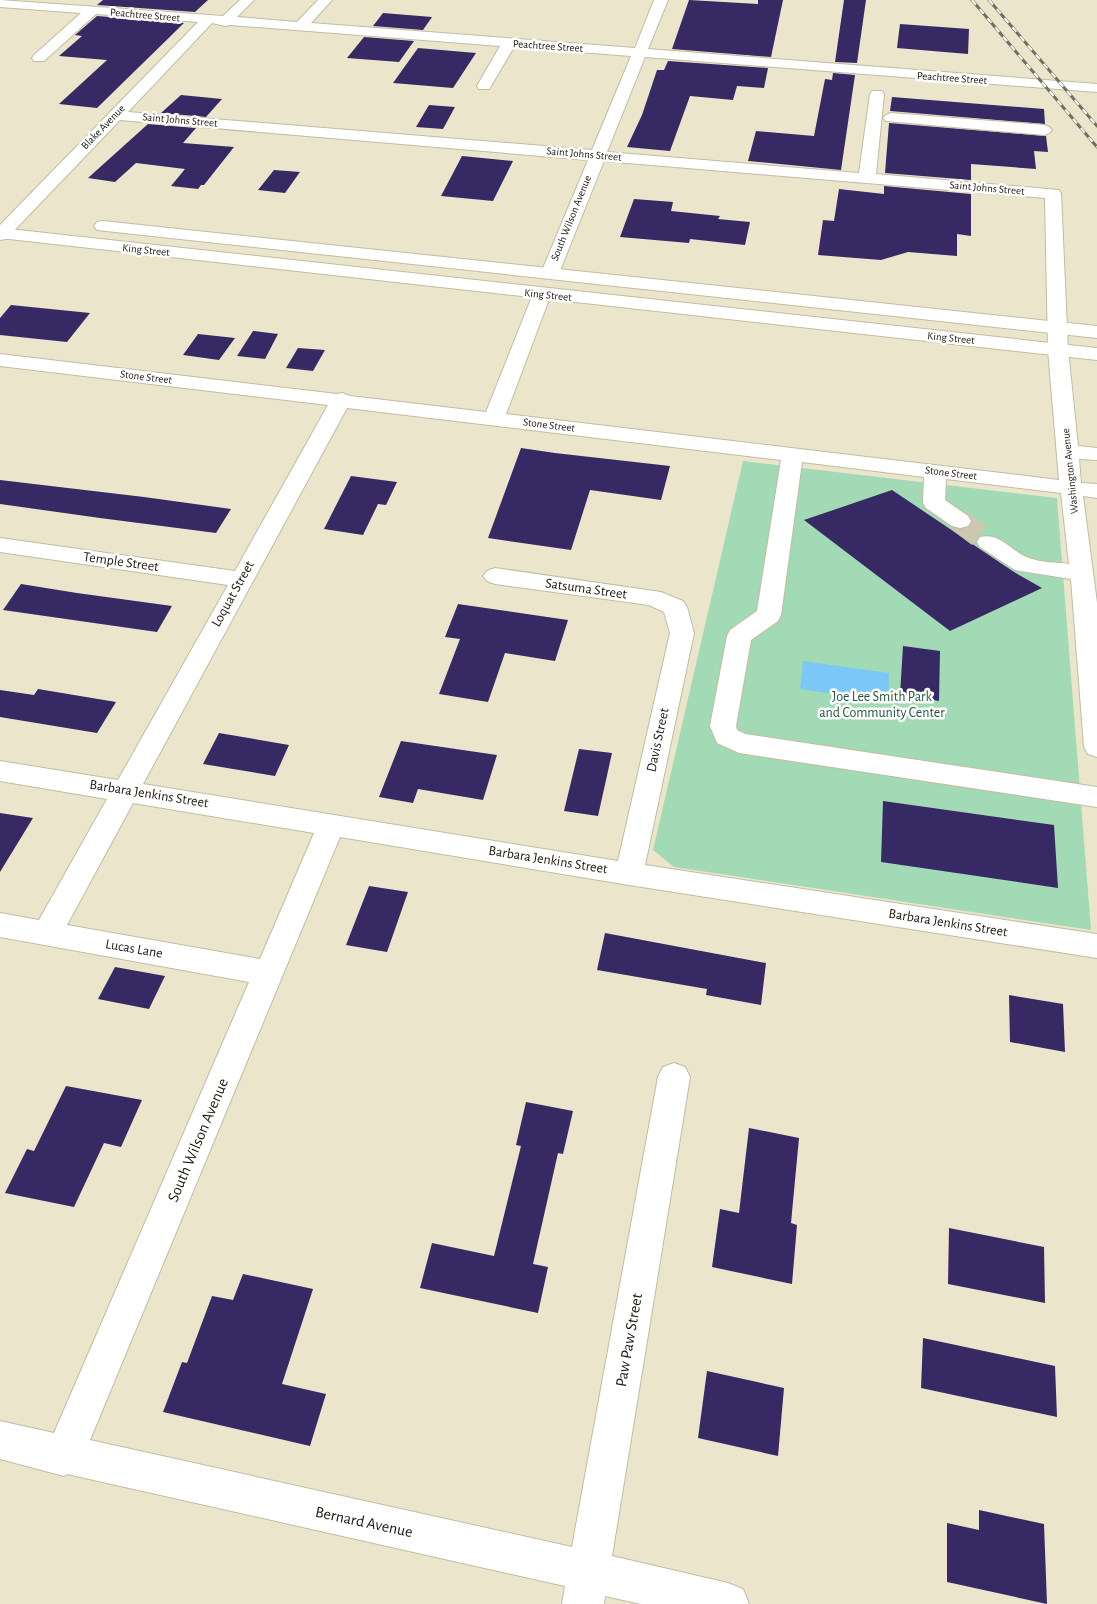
<svg xmlns="http://www.w3.org/2000/svg" width="1097" height="1604" font-family="'Alegreya Sans',sans-serif">
	<style>
		.green { fill: #a2dab5 }
		.water { fill: #7bc7f5 }
		.building { fill: #372964 }
		.lines { fill: none; stroke-linecap: round; stroke-linejoin: round }
		.minor-tunnel { stroke: #ccc7af; stroke-width: 24; stroke-dasharray: 24 12; stroke-linecap: butt }
		.minor-casing { stroke: #c1bca2; stroke-width: 2 }
		.major-casing { stroke: #c1bca2; stroke-width: 2 }
		.minor { fill: #fff; fill-rule: evenodd }
		.major { fill: #fff; fill-rule: evenodd }
		.rail-casing { stroke: #73705e; stroke-width: 3 }
		.rail { stroke: #fff; stroke-width: 2; stroke-dasharray: 6; stroke-linecap: butt }
		.labels { text-anchor: middle; dominant-baseline: central; stroke-width: 5; stroke-linejoin: round; paint-order: stroke }
		.far-street-label { font-size: 11px; fill: #1a180e; stroke: #fff }
		.street-label { font-size: 14px; fill: #1a180e; stroke: #fff }
		.park-label { font-size: 14px; fill: #215739; stroke: #fff }
		.near-street-label { font-size: 16px; fill: #1a180e; stroke: #fff }
	</style>
	<rect width="100%" height="100%" fill="#ebe6cb"/>
	<path class="green" d="M 743,461 L 1057,498 L 1091,930 L 674,867 L 653,850 Z"/>
	<path class="water" d="M 803,661 L 889,673 L 888,702 L 800,689 Z"/>
	<path class="building" d="M 103,0 L 208,0 L 195,12 L 97,5 Z
		M 689,0 L 758,4 L 758,0 L 783,0 L 771,57 L 672,49 Z
		M 844,0 L 866,0 L 857,63 L 835,62 Z
		M 383,13 L 432,17 L 423,30 L 373,26 Z
		M 97,16 L 184,23 L 97,108 L 59,104 L 107,60 L 59,56 L 82,36 L 75,35 Z
		M 900,24 L 969,29 L 968,54 L 897,48 Z
		M 364,37 L 414,41 L 399,62 L 347,58 Z
		M 418,48 L 476,53 L 453,88 L 393,83 Z
		M 668,61 L 768,68 L 764,88 L 737,86 L 733,100 L 690,96 L 670,151 L 627,147 L 642,115 L 657,70 L 664,70 Z
		M 833,73 L 855,75 L 841,170 L 748,161 L 756,131 L 814,136 L 825,79 L 832,80 Z
		M 181,95 L 222,99 L 206,117 L 161,113 Z
		M 892,97 L 1044,109 L 1045,124 L 890,111 Z
		M 429,105 L 455,107 L 443,129 L 416,127 Z
		M 889,123 L 1046,136 L 1048,152 L 1034,151 L 1036,169 L 971,164 L 971,180 L 885,173 Z
		M 148,124 L 196,128 L 183,143 L 234,147 L 204,185 L 201,185 L 198,189 L 171,186 L 185,169 L 136,163 L 115,182 L 88,178 Z
		M 462,156 L 513,161 L 493,201 L 441,196 Z
		M 274,170 L 300,172 L 285,193 L 258,190 Z
		M 884,186 L 971,194 L 971,236 L 957,234 L 957,256 L 908,252 L 881,260 L 818,255 L 823,220 L 834,221 L 839,189 L 884,194 Z
		M 634,199 L 673,202 L 671,211 L 720,216 L 718,219 L 750,222 L 745,245 L 690,239 L 689,243 L 620,237 Z
		M 11,305 L 90,313 L 67,342 L 0,335 L 0,318 Z
		M 253,331 L 278,334 L 265,359 L 237,356 Z
		M 198,334 L 235,338 L 219,360 L 183,355 Z
		M 298,348 L 325,350 L 313,371 L 286,368 Z
		M 521,448 L 555,453 L 670,466 L 661,500 L 590,490 L 571,550 L 488,538 Z
		M 351,476 L 397,482 L 386,505 L 378,504 L 363,535 L 324,529 Z
		M 0,480 L 144,497 L 231,509 L 216,533 L 100,518 L 0,504 Z
		M 892,490 L 1014,572 L 1042,588 L 950,631 L 804,520 Z
		M 21,584 L 77,593 L 172,606 L 157,632 L 3,610 Z
		M 458,604 L 568,620 L 555,661 L 505,653 L 488,702 L 439,694 L 460,639 L 445,637 Z
		M 903,646 L 940,651 L 939,701 L 900,695 Z
		M 38,689 L 116,702 L 97,733 L 0,717 L 0,690 L 34,695 Z
		M 219,733 L 289,745 L 275,776 L 203,764 Z
		M 401,741 L 497,755 L 483,800 L 418,789 L 413,803 L 379,797 Z
		M 579,749 L 612,753 L 598,816 L 564,811 Z
		M 883,801 L 1054,825 L 1058,888 L 881,862 Z
		M 0,813 L 33,818 L 0,872 Z
		M 369,886 L 408,892 L 387,952 L 346,945 Z
		M 605,933 L 766,963 L 761,1005 L 706,995 L 707,989 L 597,970 Z
		M 115,967 L 165,976 L 149,1009 L 98,999 Z
		M 1009,995 L 1063,1004 L 1065,1052 L 1010,1042 Z
		M 66,1086 L 142,1100 L 121,1147 L 104,1143 L 74,1207 L 5,1193 L 27,1149 L 34,1151 Z
		M 526,1102 L 573,1111 L 563,1154 L 558,1153 L 533,1264 L 548,1267 L 538,1313 L 420,1288 L 432,1243 L 494,1256 L 521,1146 L 516,1145 Z
		M 749,1128 L 799,1138 L 791,1223 L 797,1225 L 792,1284 L 712,1267 L 720,1209 L 739,1213 Z
		M 949,1228 L 1044,1247 L 1045,1303 L 948,1284 Z
		M 243,1274 L 313,1289 L 282,1384 L 326,1394 L 310,1446 L 163,1412 L 182,1362 L 187,1363 L 212,1296 L 233,1300 Z
		M 923,1338 L 1055,1366 L 1057,1417 L 921,1388 Z
		M 707,1371 L 784,1388 L 778,1456 L 698,1438 Z
		M 979,1510 L 1044,1524 L 1047,1604 L 947,1582 L 947,1523 L 979,1530 Z"/>
	<g class="lines">
		<path class="minor-tunnel" d="M 960,521 L 988,542"/>
		<defs>
			<path id="minor" d="M 0,0 L 223,16 L 240,0 L 254,0 L 237,17 L 297,22 L 318,0 L 332,0 L 311,23 L 635,48 L 654,0 L 668,0 L 648,49 L 1097,84 L 1097,92 L 645,57 L 607,152 L 859,173 L 870,94 L 872,91 L 882,91 L 884,94 L 876,174 L 1059,190 L 1061,194 L 1068,350 L 1078,446 L 1097,448 L 1097,460 L 1079,459 L 1081,483 L 1097,484 L 1097,498 L 1083,496 L 1097,603 L 1097,757 L 1088,754 L 1084,747 L 1071,579 L 1015,570 L 980,547 L 977,542 L 980,537 C 1001,532 1011,552 1029,558 C 1041,563 1057,562 1069,564 L 1061,493 L 946,479 L 945,500 L 968,516 L 971,521 L 968,526 L 960,528 L 952,526 L 926,508 L 923,503 L 924,477 L 802,462 L 781,615 L 778,621 L 751,640 L 736,726 L 737,730 L 745,734 L 1097,787 L 1097,807 L 739,753 L 717,743 L 710,726 L 727,636 L 730,630 L 757,611 L 781,460 L 347,408 L 143,784 L 618,861 L 670,633 L 664,612 L 649,605 L 495,584 L 487,581 L 483,576 L 487,571 L 495,568 L 661,592 L 683,601 L 687,607 L 694,633 L 645,865 L 1097,934 L 1097,958 L 629,885 L 340,837 L 90,1440 L 572,1547 L 658,1077 L 663,1067 L 674,1063 L 685,1067 L 690,1077 L 612,1556 L 728,1583 L 743,1589 L 749,1604 L 641,1604 L 605,1596 L 604,1604 L 562,1604 L 565,1586 L 67,1474 L 64,1476 L 0,1459 L 0,1421 L 54,1433 L 249,982 L 0,937 L 0,913 L 39,920 L 107,799 L 0,781 L 0,761 L 118,780 L 228,585 L 0,552 L 0,538 L 235,571 L 328,405 L 0,366 L 0,354 L 337,394 L 342,393 L 350,396 L 486,412 L 533,294 L 535,290 L 542,288 L 549,290 L 551,294 L 506,414 L 1059,480 L 1048,350 L 1045,198 L 604,161 L 559,273 L 556,277 L 550,278 L 544,277 L 541,273 L 588,160 L 120,120 L 6,239 L 0,240 L 0,225 L 198,22 L 96,14 L 44,61 L 34,61 L 32,58 L 34,55 L 81,13 L 0,7 ZM 212,23 L 225,26 L 230,25 L 500,46 L 477,86 L 479,89 L 489,89 L 491,86 L 514,47 L 631,56 L 592,150 L 128,112 ZM 133,803 L 314,833 L 260,959 L 67,925 Z
				M 891,113 L 1044,125 L 1049,127 L 1052,130 L 1049,133 L 1044,135 L 886,121 L 883,118 L 886,115 Z"/>
			<path id="major" d="M 103,221 L 1097,326 L 1097,338 L 97,230 L 94,226 L 97,222 Z
				M 0,228 L 1097,348 L 1097,360 L 0,238 Z"/>
		</defs>
		<use href="#minor" class="minor-casing"/>
		<use href="#major" class="major-casing"/>
		<use href="#minor" class="minor"/>
		<use href="#major" class="major"/>
		<defs>
			<path id="rail" d="M 972,0 L 1097,147
				M 989,0 L 1097,126"/>
		</defs>
		<use href="#rail" class="rail-casing"/>
		<use href="#rail" class="rail"/>
	</g>
	<g class="labels">
		<g class="far-street-label">
			<text transform="translate(145 15) rotate(5)">Peachtree Street</text>
			<text transform="translate(548 46) rotate(4)">Peachtree Street</text>
			<text transform="translate(952 78) rotate(4)">Peachtree Street</text>
			<text transform="translate(180 120) rotate(5)">Saint Johns Street</text>
			<text transform="translate(103 127) rotate(-46)">Blake Avenue</text>
			<text transform="translate(584 154) rotate(5)">Saint Johns Street</text>
			<text transform="translate(987 188) rotate(5)">Saint Johns Street</text>
			<text transform="translate(571 218) rotate(-68)">South Wilson Avenue</text>
			<text transform="translate(146 250) rotate(6)">King Street</text>
			<text transform="translate(548 295) rotate(6)">King Street</text>
			<text transform="translate(951 338) rotate(6)">King Street</text>
			<text transform="translate(146 377) rotate(7)">Stone Street</text>
			<text transform="translate(549 425) rotate(7)">Stone Street</text>
			<text transform="translate(1070 471) rotate(-96)">Washington Avenue</text>
			<text transform="translate(951 473) rotate(7)">Stone Street</text>
		</g>
		<g class="street-label">
			<text transform="translate(121 562) rotate(8)">Temple Street</text>
			<text transform="translate(586 589) rotate(8)">Satsuma Street</text>
			<text transform="translate(233 594) rotate(-61)">Loquat Street</text>
			<text transform="translate(658 740) rotate(-78)">Davis Street</text>
			<text transform="translate(149 794) rotate(9)">Barbara Jenkins Street</text>
			<text transform="translate(548 860) rotate(9)">Barbara Jenkins Street</text>
			<text transform="translate(948 923) rotate(9)">Barbara Jenkins Street</text>
			<text transform="translate(134 949) rotate(10)">Lucas Lane</text>
		</g>
		<g class="park-label">
			<text x="882" y="697">Joe Lee Smith Park<tspan x="882" dy="16">and Community Center</tspan></text>
		</g>
		<g class="near-street-label">
			<text transform="translate(198 1140) rotate(-67)">South Wilson Avenue</text>
			<text transform="translate(629 1340) rotate(-80)">Paw Paw Street</text>
			<text transform="translate(364 1522) rotate(12)">Bernard Avenue</text>
		</g>
	</g>
</svg>
